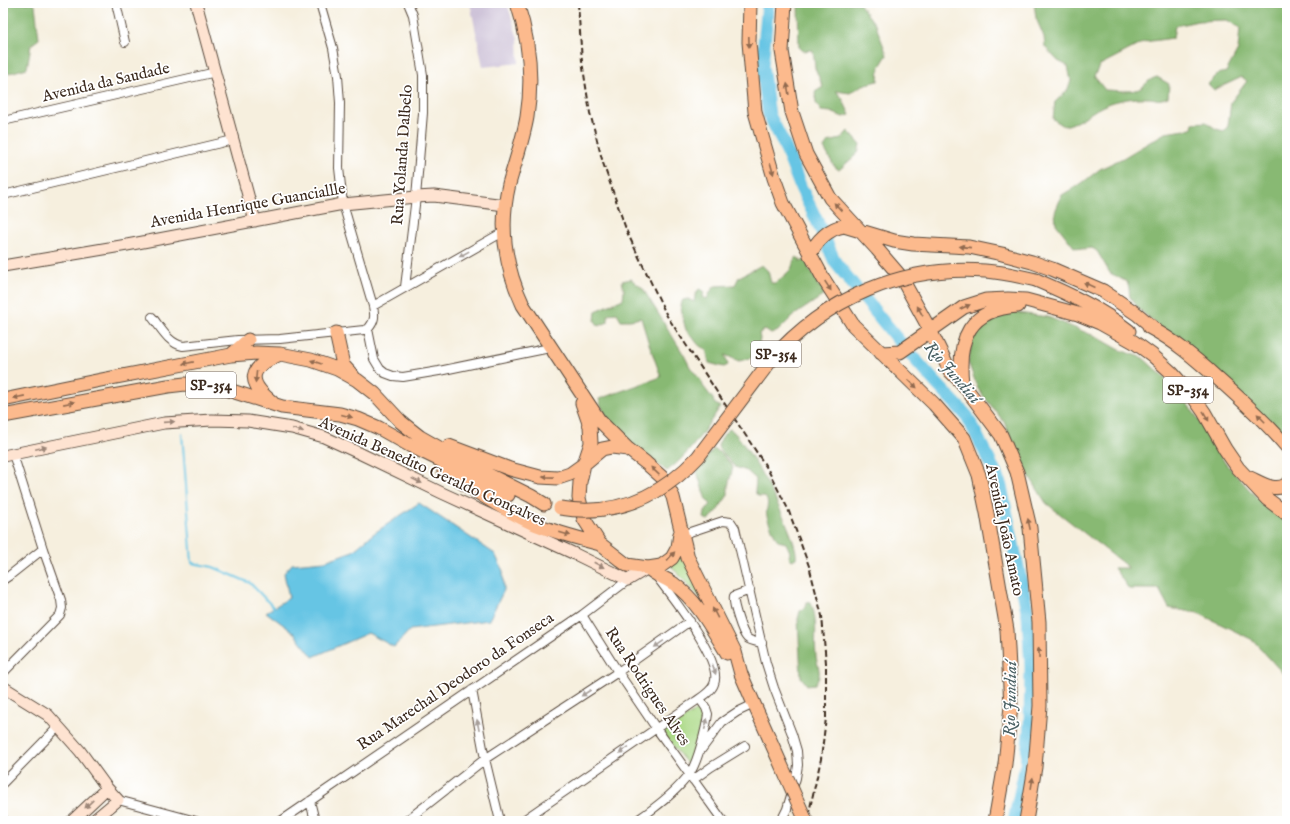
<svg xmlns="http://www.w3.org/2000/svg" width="1290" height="824" font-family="'IM FELL English',serif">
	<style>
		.industrial { fill: #cbbfd6 }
		.green { fill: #abd986; stroke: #738252 }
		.forest { fill: #88b973; stroke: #627248 }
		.water { fill: #66c5e4; stroke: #507881 }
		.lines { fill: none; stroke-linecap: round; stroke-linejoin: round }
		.stream { stroke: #66c5e4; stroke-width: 2 }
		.river { stroke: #66c5e4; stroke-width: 13 }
		.street-casing { stroke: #57483b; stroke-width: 10 }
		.secondary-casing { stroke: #57483b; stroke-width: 13 }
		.primary-casing { stroke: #57483b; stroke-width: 15 }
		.street { stroke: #fff; stroke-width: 8 }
		.secondary { stroke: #fee3d1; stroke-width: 11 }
		.primary { stroke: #fcba8d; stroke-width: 13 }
		.rail { stroke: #3b2a1e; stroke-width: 2; stroke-dasharray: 6 3; stroke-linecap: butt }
		.primary-bridge-casing { stroke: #57483b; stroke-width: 15; stroke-linecap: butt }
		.primary-bridge { stroke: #fcba8d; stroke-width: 13 }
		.oneway { fill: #926b50 }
		.oneway2 { fill: #a79f9a }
		.oneway3 { fill: #9c8678 }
		.labels { text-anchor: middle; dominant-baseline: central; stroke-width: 3.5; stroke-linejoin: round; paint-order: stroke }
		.shield { fill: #fff; stroke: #766a62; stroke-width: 1 }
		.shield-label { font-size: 15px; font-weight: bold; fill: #3b2a1e }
		.street-label { font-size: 16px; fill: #3b2a1e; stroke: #fff }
		.water-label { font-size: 17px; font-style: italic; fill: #4a6063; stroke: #fff }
	</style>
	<rect width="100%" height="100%" fill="#fff"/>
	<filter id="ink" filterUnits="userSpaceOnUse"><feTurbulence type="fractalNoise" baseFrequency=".025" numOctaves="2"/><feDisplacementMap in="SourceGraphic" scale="8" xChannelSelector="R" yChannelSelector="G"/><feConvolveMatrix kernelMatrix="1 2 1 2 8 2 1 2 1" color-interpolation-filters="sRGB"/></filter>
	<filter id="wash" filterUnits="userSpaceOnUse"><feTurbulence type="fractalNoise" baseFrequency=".012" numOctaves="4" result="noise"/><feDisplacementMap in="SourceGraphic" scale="16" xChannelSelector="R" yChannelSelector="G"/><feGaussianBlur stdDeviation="0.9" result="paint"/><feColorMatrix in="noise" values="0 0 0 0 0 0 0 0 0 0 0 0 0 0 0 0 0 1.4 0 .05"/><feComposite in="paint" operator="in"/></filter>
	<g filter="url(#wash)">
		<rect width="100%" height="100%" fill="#f6efde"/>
		<path class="industrial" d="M 470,3 L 507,3 L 518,39 L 519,63 L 483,67 Z"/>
		<path class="green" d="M 683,549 L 709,607 L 670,565 Z
			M 701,707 L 705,714 L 689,766 L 662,733 Z"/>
		<path class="forest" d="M 3,3 L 31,3 L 35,5 L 39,39 L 31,45 L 27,68 L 3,75 Z
			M 798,3 L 859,3 L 876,26 L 887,55 L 879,68 L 878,81 L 863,85 L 850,93 L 836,91 L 842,98 L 850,115 L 843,117 L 831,112 L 821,111 L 816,103 L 815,92 L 823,87 L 815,68 L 813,50 L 803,51 L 799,47 Z
			M 1034,3 L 1287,3 L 1287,440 L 1139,309 L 1130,297 L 1129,288 L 1127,282 L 1110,273 L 1097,251 L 1092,248 L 1082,249 L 1074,247 L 1056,224 L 1055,212 L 1062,195 L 1082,183 L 1100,169 L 1123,158 L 1165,133 L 1192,129 L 1193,123 L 1206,122 L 1216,129 L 1224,131 L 1228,126 L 1231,102 L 1247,81 L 1242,77 L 1214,90 L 1208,84 L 1218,74 L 1226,72 L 1238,50 L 1240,28 L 1227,20 L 1198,21 L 1175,26 L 1173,38 L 1144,42 L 1100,65 L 1094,76 L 1105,90 C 1114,90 1133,93 1141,88 C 1148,83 1147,80 1157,77 L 1169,84 L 1168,97 C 1155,102 1159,98 1147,98 C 1137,97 1117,100 1108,104 C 1091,110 1083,122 1064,126 L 1053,119 L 1055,102 L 1067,91 L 1071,81 L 1068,66 L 1058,61 L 1045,47 L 1044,37 L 1036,18 Z
			M 848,131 L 860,144 L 858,153 L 839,170 L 834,166 L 824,148 L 828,142 L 841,139 Z
			M 796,257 L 800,259 L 800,262 L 805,260 L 808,263 L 809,269 L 816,276 L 818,286 L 822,287 L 824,295 L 793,316 L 778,331 L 771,334 L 765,330 L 759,333 L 760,339 L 757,352 L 752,354 L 751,358 L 739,361 L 725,355 L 728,365 L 724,367 L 709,363 L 706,349 C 700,347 698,345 694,339 C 692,336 688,333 686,330 C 683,321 683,314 680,305 L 683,300 L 688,299 L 694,302 L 695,296 L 699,289 L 704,291 L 703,297 L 707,299 L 710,292 L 715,286 L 735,285 L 739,277 L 762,265 L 768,271 L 771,283 L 776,283 L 786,274 L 791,269 Z
			M 631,279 L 643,289 L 684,355 L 690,367 L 702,382 L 703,386 L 713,399 L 714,403 L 720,407 C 705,430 689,455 667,471 C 644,454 605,428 599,399 L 661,377 L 648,341 L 641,318 L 630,320 L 621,320 L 617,313 L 608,314 L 608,322 L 599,326 L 595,321 L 596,311 L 623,299 L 624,290 L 622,281 Z
			M 1011,312 L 1048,317 L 1097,337 L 1120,350 L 1143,358 L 1175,387 L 1205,428 L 1225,463 L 1259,500 L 1287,522 L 1287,678 L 1253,640 L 1198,613 L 1169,608 L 1159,589 L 1129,589 L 1114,568 L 1129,568 L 1046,503 L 1020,461 L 1004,422 L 978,389 L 968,362 L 973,337 L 988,320 Z
			M 730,429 C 746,438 800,540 796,558 L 792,560 L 789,557 L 790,552 L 786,543 L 778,541 C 774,533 769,524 767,516 C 765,508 770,506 766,498 L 763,496 L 758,496 L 755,492 L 756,479 L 747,471 L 735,467 L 719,449 L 718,445 C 721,439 724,432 730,429 Z
			M 714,449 L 721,453 L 733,467 L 728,486 L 728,495 L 715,514 L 708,520 L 704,518 L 705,512 L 711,504 L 706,500 L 697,472 C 701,464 707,455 714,449 Z
			M 810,601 C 819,618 814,639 816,657 C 817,663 820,669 819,676 C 819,679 817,681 815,684 L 807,685 L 801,677 L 798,619 L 800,611 L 806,606 L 807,602 Z"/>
		<path class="water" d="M 419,503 L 495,554 L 503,571 L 504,590 L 489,620 L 410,630 L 394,647 L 368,633 L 313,657 L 293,632 L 266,612 L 289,598 L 284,573 L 292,564 L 325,561 L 353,551 L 373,534 Z"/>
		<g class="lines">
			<path class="stream" d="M 182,433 L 192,563 L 213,567 L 250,583 L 275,609"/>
			<path class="river" d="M 768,3 L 762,66 L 769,115 L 783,142 L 801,188 L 818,223 L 835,262 L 898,340 L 936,383 L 967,416 L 1000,482 L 1028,615 L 1031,668 L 1030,725 L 1026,765 L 1014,821"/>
		</g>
	</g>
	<g filter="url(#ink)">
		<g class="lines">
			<defs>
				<path id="street" d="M 116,3 L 125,42
					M 3,121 L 216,72
					M 3,195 L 233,140
					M 405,287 L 416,197 L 423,113 L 423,75 L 413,15 L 408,3
					M 373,306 L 498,235
					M 152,317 C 161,328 168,343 183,346 L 238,340 L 280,339 L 364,330 L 368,329 C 375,321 375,316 373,306 L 343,204 L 339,168 L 340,103 L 338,76 L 333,48 L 320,3
					M 368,329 L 374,359 L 380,369 L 385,373 L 393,376 L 403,377 L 439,371 L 545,349 L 551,346
					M 681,535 L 723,521 L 731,522 L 735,528 L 766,663 L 774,688 L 792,734 L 797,751 L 798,765 L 796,778 L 787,809 L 781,821
					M 3,580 L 9,576 L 43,549
					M 750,590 L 734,596 C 732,602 742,633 747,638 C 750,641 757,642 762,643
					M 582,615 L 618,672 L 656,728 L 723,821
					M 3,673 L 60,615 L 62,608 L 61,600 L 43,549 L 13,454
					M 472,690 L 485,759 L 500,821
					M 701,750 L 722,722 L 737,712 L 754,704
					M 693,780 L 711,767 L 745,746
					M 3,783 L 59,726
					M 118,800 L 196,821
					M 310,801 L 315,821
					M 3,819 L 5,821
					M 281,821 L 582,615 L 628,580
					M 406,821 L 485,759 L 618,672 L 690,621
					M 522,821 L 696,701 C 702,697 711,692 714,684 C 724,661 671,596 657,577
					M 636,821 C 655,808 677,792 690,773 C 698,761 706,729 708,714 L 706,708 L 700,699"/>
				<path id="secondary" d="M 196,3 L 255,221
					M 3,266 L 127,245 L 343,204 L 416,197 L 434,196 L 505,205
					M 3,456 L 164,423 L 212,420 L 248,421 L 292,428 L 324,437 L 359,453 L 442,493 L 575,554 L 628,580 L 648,568
					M 3,687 L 48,715 L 80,751 L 107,788 L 118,800 L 93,821
					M 72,821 L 107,788"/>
				<path id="primary" d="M 517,3 C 529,39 533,79 527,117 C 523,140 515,162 509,184 C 499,226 505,267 523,305 L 599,420 L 628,449 L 646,463 L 664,479 L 673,497 L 688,558 L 735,652 L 741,674 L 754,704 L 787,778
					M 750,3 L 749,42 L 755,112 L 774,178 L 783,203 L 823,278 L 853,325 L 934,404 L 964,438 L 979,475 L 987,513 L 1007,630 L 1011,706 L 1005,764 L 995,821
					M 785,3 L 782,51 L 792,112 L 806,154 L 830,198 L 877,249 L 901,277 L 930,330 L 950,371 L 962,383 L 1001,435 L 1017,472 L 1030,528 L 1039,622 L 1040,706 L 1035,767 L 1026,821
					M 810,255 C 816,241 829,228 844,226 L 894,241 L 913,244 L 969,247 L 1002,254 L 1032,262 L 1052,269 L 1103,291 L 1137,314 L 1156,330
					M 1036,280 C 1069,294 1101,309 1129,331
					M 1149,327 C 1174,340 1196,359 1217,378 C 1242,400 1266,422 1287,447
					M 336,333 L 343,365 L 353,376
					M 881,353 L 900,352 L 964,307 L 986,300 L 1008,299 L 1026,300 L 1078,314 L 1100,323 L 1134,342 L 1152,355 L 1172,373 L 1189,392
					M 231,355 L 248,340
					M 962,383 C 957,339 969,309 1018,306
					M 1185,385 L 1204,412 L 1225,449 L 1238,468 L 1267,499 L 1287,514
					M 3,400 L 101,380 L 231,355 L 256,353 L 280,354 L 311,360 L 337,369 L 357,380 L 375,394 L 401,422 L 420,437 L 471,466 L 531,496 L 544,504
					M 272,402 C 246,381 249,368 278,355
					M 582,403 L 590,426 L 591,443 L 584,464 L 580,482 L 579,498 L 584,519 L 600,544 L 627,565 L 648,568 L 661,566 L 672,558 L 678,547 L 680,534
					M 3,416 L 168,386 L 185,384 L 216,386 L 282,407 L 340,414 L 358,419 L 379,428 L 411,446 L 448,464 L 491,487 L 508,495
					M 449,446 L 510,469 L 540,477 L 558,478 L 570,474 L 584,464 L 602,449 L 612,447 L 628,449
					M 444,471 C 473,489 501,509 532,523 C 554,532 577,538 600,544
					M 1250,478 C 1261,483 1276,493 1287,484
					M 648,568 C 657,577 665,577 674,584 C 698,601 712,629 727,653"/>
			</defs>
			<use href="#street" class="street-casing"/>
			<use href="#secondary" class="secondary-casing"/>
			<use href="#primary" class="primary-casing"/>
			<use href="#street" class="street"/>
			<use href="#secondary" class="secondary"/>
			<use href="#primary" class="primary"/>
			<path class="rail" d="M 578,3 L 582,61 L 590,113 L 603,163 L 627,232 L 667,316 L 767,468 L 788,509 L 809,566 L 822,616 L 826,663 L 826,718 L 821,759 L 807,821"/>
			<defs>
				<path id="primary-bridge" d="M 560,508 C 615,517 660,498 698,457 L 771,360 C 825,298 903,265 985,271 C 1002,272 1019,276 1036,280
					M 787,778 L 806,821"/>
			</defs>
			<use href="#primary-bridge" class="primary-bridge-casing"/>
			<use href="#primary-bridge" class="primary-bridge"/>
		</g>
		<defs><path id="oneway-solid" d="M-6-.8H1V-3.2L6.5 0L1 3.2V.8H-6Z"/></defs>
		<g class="oneway">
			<use href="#oneway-solid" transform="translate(749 42) rotate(88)"/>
			<use href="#oneway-solid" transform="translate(788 89) rotate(-99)"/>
			<use href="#oneway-solid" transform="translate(772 169) rotate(74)"/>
			<use href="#oneway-solid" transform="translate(838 207) rotate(-133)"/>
			<use href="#oneway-solid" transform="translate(965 247) rotate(-174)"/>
			<use href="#oneway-solid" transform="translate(1089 285) rotate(-156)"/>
			<use href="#oneway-solid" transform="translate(828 286) rotate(57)"/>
			<use href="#oneway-solid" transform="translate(965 307) rotate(-25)"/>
			<use href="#oneway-solid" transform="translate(920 311) rotate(-119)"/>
			<use href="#oneway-solid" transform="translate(316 362) rotate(-161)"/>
			<use href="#oneway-solid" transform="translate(188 363) rotate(169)"/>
			<use href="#oneway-solid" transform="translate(256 377) rotate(96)"/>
			<use href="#oneway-solid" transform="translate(913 384) rotate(44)"/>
			<use href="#oneway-solid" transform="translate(19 397) rotate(169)"/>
			<use href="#oneway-solid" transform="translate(69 403) rotate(-11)"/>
			<use href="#oneway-solid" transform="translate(347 416) rotate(15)"/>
			<use href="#oneway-solid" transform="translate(1206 416) rotate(60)"/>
			<use href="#oneway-solid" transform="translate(1261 418) rotate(-134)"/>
			<use href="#oneway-solid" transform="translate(655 471) rotate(-137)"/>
			<use href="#oneway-solid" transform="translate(548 477) rotate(-179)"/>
			<use href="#oneway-solid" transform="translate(1029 524) rotate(-102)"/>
			<use href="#oneway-solid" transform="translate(565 534) rotate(16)"/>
			<use href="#oneway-solid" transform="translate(671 556) rotate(-48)"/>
			<use href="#oneway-solid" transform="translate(715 613) rotate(-117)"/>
			<use href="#oneway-solid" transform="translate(1039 653) rotate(-91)"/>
			<use href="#oneway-solid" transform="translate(1032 783) rotate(-81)"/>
		</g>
		<g class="oneway2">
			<use href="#oneway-solid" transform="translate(464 254) rotate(151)"/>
			<use href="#oneway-solid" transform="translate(659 644) rotate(145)"/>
			<use href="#oneway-solid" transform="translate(714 669) rotate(72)"/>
			<use href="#oneway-solid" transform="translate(586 693) rotate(147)"/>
			<use href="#oneway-solid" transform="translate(706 724) rotate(-76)"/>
			<use href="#oneway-solid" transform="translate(478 725) rotate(-101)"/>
			<use href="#oneway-solid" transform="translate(624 750) rotate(145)"/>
		</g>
		<g class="oneway3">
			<use href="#oneway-solid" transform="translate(169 422) rotate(-4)"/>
			<use href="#oneway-solid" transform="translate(298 430) rotate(15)"/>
			<use href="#oneway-solid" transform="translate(41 448) rotate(-12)"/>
			<use href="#oneway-solid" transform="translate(417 481) rotate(26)"/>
			<use href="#oneway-solid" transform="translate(599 565) rotate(27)"/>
			<use href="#oneway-solid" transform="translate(89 804) rotate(136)"/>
		</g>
	</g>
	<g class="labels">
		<g class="shield">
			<rect x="751" y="341" width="50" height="26" rx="3"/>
			<rect x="186" y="372" width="50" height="26" rx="3"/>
			<rect x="1163" y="377" width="50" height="26" rx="3"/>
		</g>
		<g class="shield-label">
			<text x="776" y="354">SP-354</text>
			<text x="211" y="385">SP-354</text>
			<text x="1188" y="390">SP-354</text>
		</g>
		<g class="street-label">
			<text transform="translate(106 83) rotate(-13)">Avenida da Saudade</text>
			<text transform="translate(403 155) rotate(-86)">Rua Yolanda Dalbelo</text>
			<text transform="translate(248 206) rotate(-10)">Avenida Henrique Guanciallle</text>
			<text transform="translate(432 472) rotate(24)">Avenida Benedito Geraldo Gonçalves</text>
			<text transform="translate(1004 530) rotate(78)">Avenida João Amato</text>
			<text transform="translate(456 682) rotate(-34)">Rua Marechal Deodoro da Fonseca</text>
			<text transform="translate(647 687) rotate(56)">Rua Rodrigues Alves</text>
		</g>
		<g class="water-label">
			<text transform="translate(952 373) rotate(49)">Rio Jundiaí</text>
			<text transform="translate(1011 699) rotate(-89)">Rio Jundiaí</text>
		</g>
	</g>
	<rect width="1290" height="824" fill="none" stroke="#fff" stroke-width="16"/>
</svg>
